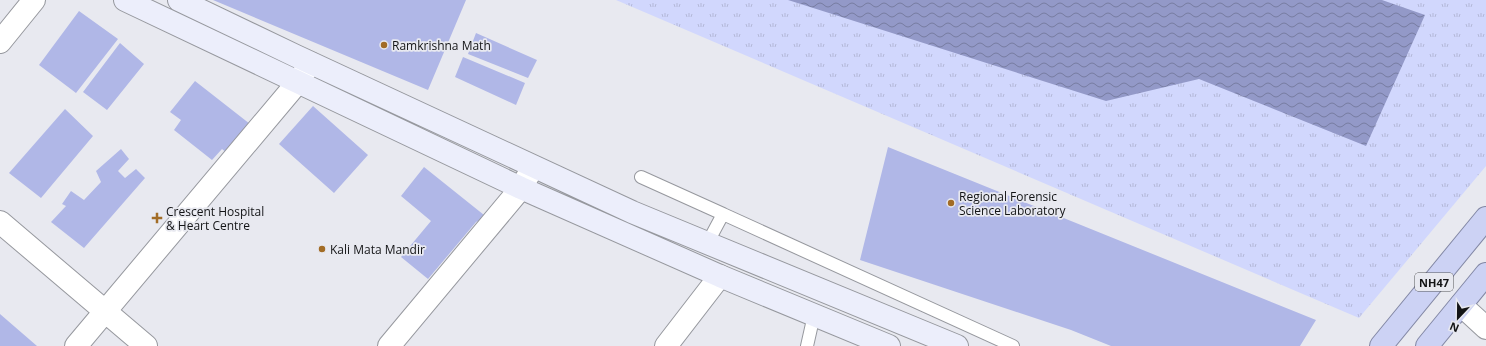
<svg xmlns="http://www.w3.org/2000/svg" width="1486" height="346" font-family="'Open Sans',sans-serif">
	<style>
		.grass { fill: url(#grass-tufts) }
		.water { fill: url(#water-waves) }
		.building { fill: #b0b7e7 }
		.lines { fill: none; stroke-linecap: round; stroke-linejoin: round }
		.service-casing { stroke: #96989e; stroke-width: 14 }
		.minor-casing { stroke: #96989e; stroke-width: 24 }
		.tertiary-casing { stroke: #96989e; stroke-width: 24 }
		.secondary-casing { stroke: #96989e; stroke-width: 24 }
		.trunk-casing { stroke: #8388a5; stroke-width: 24 }
		.service { stroke: #fff; stroke-width: 12 }
		.minor { stroke: #fff; stroke-width: 22 }
		.tertiary { stroke: #fff; stroke-width: 22 }
		.secondary { stroke: #eceefb; stroke-width: 22 }
		.trunk { stroke: #ccd2f4; stroke-width: 22 }
		.poi-dot { fill: #a26c26; stroke: #e8e9f0; stroke-width: 1.5 }
		.labels { text-anchor: middle; dominant-baseline: central; stroke-width: 3.5; stroke-linejoin: round; paint-order: stroke }
		.shield { fill: #e8e9f0; stroke: #535457; stroke-width: 1 }
		.shield-label { font-size: 11px; font-weight: bold; fill: #131416 }
		.poi-label { font-size: 12px; fill: #131416; stroke: #e8e9f0; text-anchor: start }
	</style>
	<defs>
		<pattern id="grass-tufts" width="24" height="20" patternUnits="userSpaceOnUse"><rect width="24" height="20" fill="#d1d7fd"/><path d="M3 7l-1-3M5 7V3M7 7l1-3M15 17l-1-3M17 17v-4M19 17l1-3" fill="none" stroke="#b3b8d8"/></pattern>
		<pattern id="water-waves" width="16" height="10" patternUnits="userSpaceOnUse"><rect width="16" height="10" fill="#9399c8"/><path d="M0 5q4-4 8 0t8 0" fill="none" stroke="#777ca1"/></pattern>
	</defs>
	<rect width="100%" height="100%" fill="#e8e9f0"/>
	<path class="grass" d="M 616,0 L 1486,0 L 1486,166 L 1359,318 Z"/>
	<path class="water" d="M 788,0 L 1382,0 L 1425,15 L 1366,146 L 1199,79 L 1106,101 Z"/>
	<path class="building" d="M 213,0 L 466,0 L 428,90 Z
		M 79,11 L 118,39 L 76,93 L 39,65 Z
		M 476,33 L 537,60 L 528,78 L 468,54 Z
		M 120,43 L 144,64 L 107,110 L 83,92 Z
		M 463,57 L 525,83 L 516,105 L 455,77 Z
		M 195,81 L 250,124 L 227,153 L 222,149 L 212,160 L 174,130 L 181,120 L 170,112 Z
		M 313,106 L 368,155 L 334,193 L 279,144 Z
		M 65,109 L 93,136 L 41,198 L 9,173 Z
		M 888,147 L 1316,320 L 1300,346 L 1111,346 L 1071,330 L 860,260 Z
		M 121,149 L 129,159 L 118,171 L 125,178 L 136,169 L 145,178 L 84,248 L 51,222 L 66,206 L 62,204 L 71,191 L 84,200 L 101,182 L 96,171 Z
		M 424,167 L 484,215 L 480,220 L 476,222 L 428,279 L 401,257 L 431,221 L 401,196 Z
		M 0,314 L 37,346 L 0,346 Z"/>
	<g class="lines">
		<defs>
			<path id="service" d="M 641,177 L 723,214
				M 708,242 L 723,214 L 1013,346
				M 807,346 L 814,315"/>
			<path id="minor" d="M 0,222 L 146,346
				M 1461,305 L 1486,328
				M 76,346 L 298,82 L 310,63
				M 389,346 L 521,188 L 533,167
				M 666,346 L 720,276"/>
			<path id="tertiary" d="M 0,42 L 34,0"/>
			<path id="secondary" d="M 125,0 L 521,188 L 720,276 L 889,346
				M 179,0 L 296,56 L 632,212 L 957,346"/>
			<path id="trunk" d="M 1381,346 L 1486,218
				M 1427,346 L 1486,274"/>
		</defs>
		<use href="#service" class="service-casing"/>
		<use href="#minor" class="minor-casing"/>
		<use href="#tertiary" class="tertiary-casing"/>
		<use href="#secondary" class="secondary-casing"/>
		<use href="#trunk" class="trunk-casing"/>
		<use href="#service" class="service"/>
		<use href="#minor" class="minor"/>
		<use href="#tertiary" class="tertiary"/>
		<use href="#secondary" class="secondary"/>
		<use href="#trunk" class="trunk"/>
	</g>
	<g class="poi-dot">
		<circle cx="384" cy="45" r="4"/>
		<circle cx="951" cy="203" r="4"/>
		<path d="M155 212h4v4h4v4h-4v4h-4v-4h-4v-4h4z"/>
		<circle cx="322" cy="249" r="4"/>
	</g>
	<g class="labels">
		<rect class="shield" x="1415" y="273" width="38" height="18" rx="3"/>
		<g class="shield-label">
			<text x="1434" y="282">NH47</text>
		</g>
		<g class="poi-label">
			<text x="392" y="45">Ramkrishna Math</text>
			<text x="959" y="196">Regional Forensic<tspan x="959" dy="14">Science Laboratory</tspan></text>
			<text x="166" y="211">Crescent Hospital<tspan x="166" dy="14">&amp; Heart Centre</tspan></text>
			<text x="330" y="249">Kali Mata Mandir</text>
		</g>
	</g>
	<g transform="translate(1458 318) rotate(202)" stroke="#e8e9f0" stroke-width="3" paint-order="stroke">
	<path d="M0-3L7 15L0 10L-7 15Z" fill="#131416"/>
	<text y="-6" font-size="11" font-weight="bold" text-anchor="middle" fill="#131416">N</text>
	</g>
</svg>
